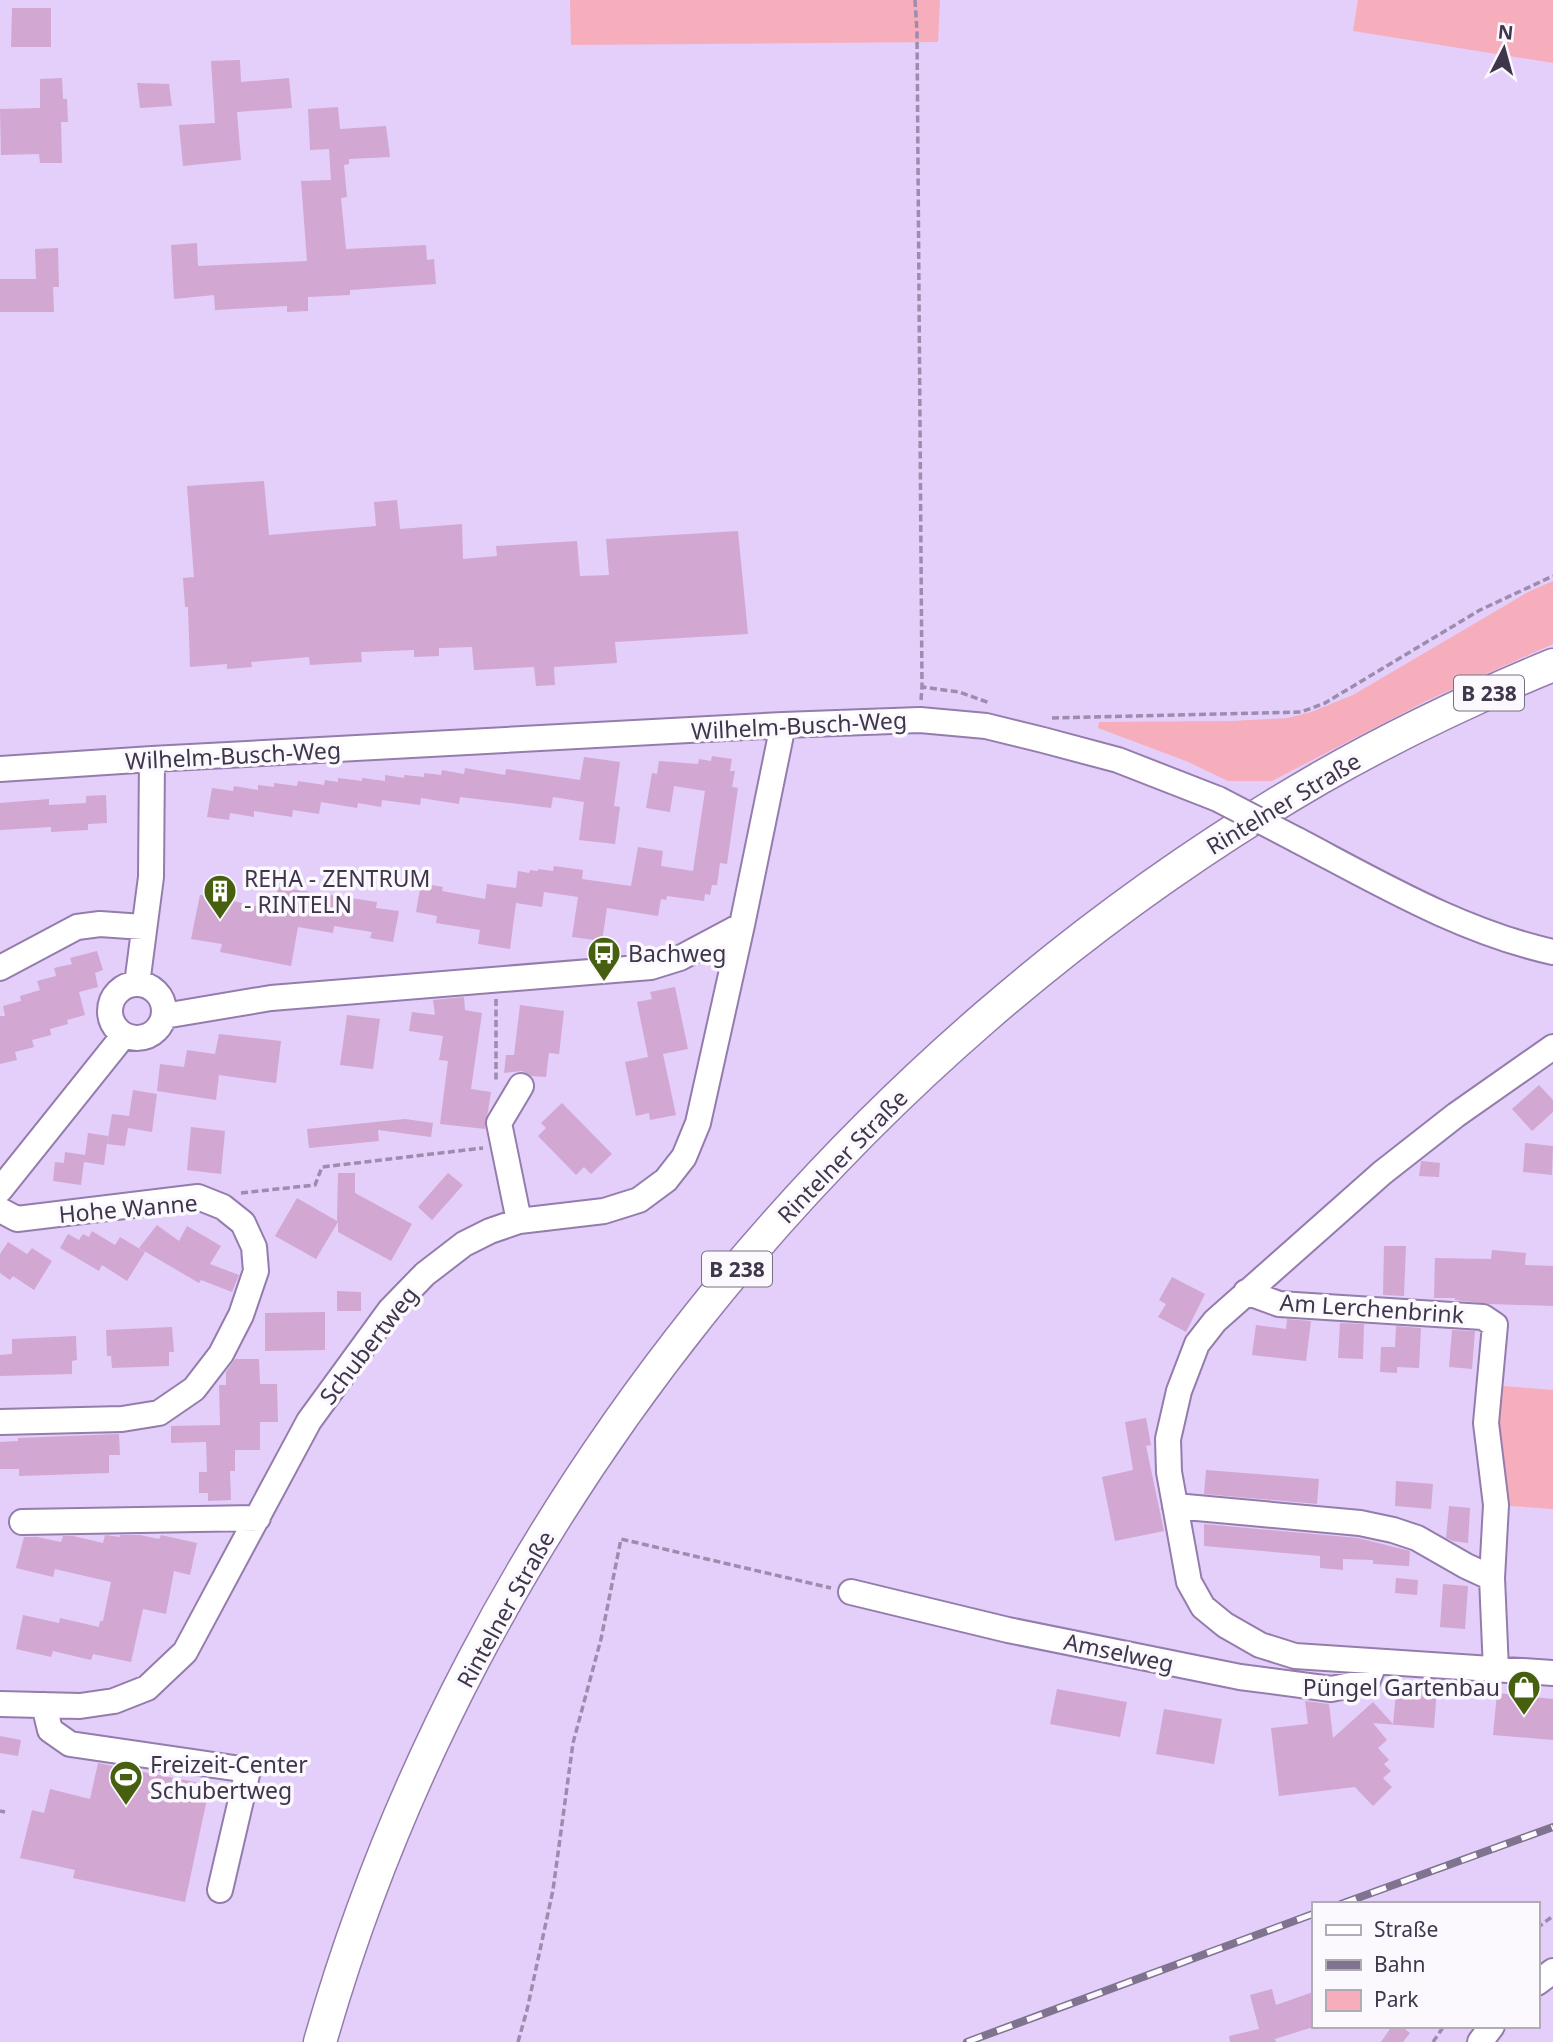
<svg xmlns="http://www.w3.org/2000/svg" width="1553" height="2042" font-family="'Noto Sans',sans-serif">
	<style>
		.green { fill: #f7aebc }
		.building { fill: #d2a7d2 }
		.lines { fill: none; stroke-linecap: round; stroke-linejoin: round }
		.minor-casing { stroke: #947cac; stroke-width: 28 }
		.major-casing { stroke: #947cac; stroke-width: 35 }
		.path { stroke: #9c8cae; stroke-width: 3.5; stroke-dasharray: 7 3.5; stroke-linecap: butt }
		.minor { stroke: #fff; stroke-width: 24 }
		.major { stroke: #fff; stroke-width: 32 }
		.rail-casing { stroke: #807390; stroke-width: 8 }
		.rail { stroke: #fbf9fe; stroke-width: 5; stroke-dasharray: 16; stroke-linecap: butt }
		.minor-bridge-casing { stroke: #947cac; stroke-width: 28; stroke-linecap: butt }
		.minor-bridge { stroke: #fff; stroke-width: 24 }
		.labels { text-anchor: middle; dominant-baseline: central; stroke-width: 7; stroke-linejoin: round; paint-order: stroke }
		.shield { fill: #fbf9fe; stroke: #787081; stroke-width: 2 }
		.shield-label { font-size: 21px; font-weight: bold; fill: #40364b }
		.street-label { font-size: 23px; fill: #40364b; stroke: #fbf9fe }
		.poi-label { font-size: 23px; fill: #40364b; stroke: #fbf9fe; text-anchor: start }
	</style>
	<rect width="100%" height="100%" fill="#e3cffa"/>
	<path class="green" d="M 570,0 L 940,0 L 938,42 L 571,45 Z
		M 1358,0 L 1553,0 L 1553,63 L 1353,31 Z
		M 1553,581 L 1553,644 L 1426,701 L 1272,781 L 1228,781 L 1186,761 L 1098,728 L 1099,722 L 1231,721 L 1288,718 L 1311,712 L 1353,695 L 1530,591 Z
		M 1490,1385 L 1553,1390 L 1553,1509 L 1496,1505 Z"/>
	<path class="building" d="M 12,8 L 51,8 L 51,47 L 11,47 Z
		M 240,60 L 241,82 L 289,78 L 292,108 L 237,112 L 241,160 L 183,166 L 179,125 L 215,123 L 211,61 Z
		M 62,78 L 63,99 L 67,99 L 68,122 L 61,122 L 62,163 L 40,163 L 39,154 L 1,155 L 0,109 L 40,108 L 40,79 Z
		M 137,83 L 169,84 L 172,106 L 140,108 Z
		M 338,107 L 340,129 L 386,126 L 390,157 L 349,159 L 349,164 L 344,165 L 347,197 L 341,198 L 346,249 L 426,245 L 427,260 L 434,259 L 436,284 L 350,290 L 350,295 L 308,297 L 308,311 L 287,312 L 287,306 L 215,310 L 214,295 L 174,299 L 171,245 L 197,243 L 198,266 L 307,261 L 301,181 L 331,180 L 329,149 L 310,150 L 308,109 Z
		M 58,248 L 59,287 L 53,287 L 54,312 L 0,312 L 0,279 L 36,279 L 35,249 Z
		M 264,481 L 269,535 L 376,526 L 374,502 L 397,500 L 400,529 L 462,524 L 463,559 L 497,556 L 496,546 L 577,541 L 580,576 L 609,575 L 606,539 L 738,531 L 748,634 L 615,642 L 617,663 L 554,667 L 555,685 L 536,686 L 534,667 L 474,670 L 472,647 L 439,648 L 439,656 L 414,657 L 414,650 L 361,652 L 362,662 L 310,665 L 309,657 L 251,662 L 252,667 L 227,669 L 227,664 L 190,667 L 188,607 L 185,607 L 183,578 L 194,577 L 187,486 Z
		M 712,756 L 732,759 L 730,771 L 735,771 L 732,787 L 738,788 L 727,864 L 720,863 L 717,885 L 712,885 L 710,895 L 705,894 L 704,901 L 667,896 L 666,900 L 661,899 L 658,916 L 607,908 L 602,941 L 572,937 L 578,897 L 544,892 L 542,907 L 516,903 L 510,949 L 478,944 L 480,930 L 436,923 L 437,916 L 416,912 L 421,883 L 443,887 L 442,891 L 485,899 L 487,884 L 516,888 L 518,871 L 529,873 L 530,870 L 538,871 L 538,869 L 553,871 L 554,866 L 583,870 L 582,879 L 631,886 L 638,847 L 663,851 L 661,866 L 693,871 L 705,791 L 674,786 L 670,812 L 646,808 L 652,773 L 657,774 L 659,761 L 698,764 L 699,759 L 711,761 Z
		M 584,757 L 620,762 L 614,806 L 620,807 L 615,844 L 579,840 L 584,802 L 553,797 L 551,808 L 460,797 L 459,804 L 421,798 L 420,805 L 382,800 L 381,807 L 358,803 L 357,808 L 321,802 L 319,814 L 293,810 L 292,817 L 254,811 L 254,817 L 230,813 L 229,820 L 207,817 L 212,788 L 233,791 L 234,786 L 258,790 L 258,785 L 274,787 L 274,783 L 297,786 L 298,781 L 324,785 L 325,780 L 338,782 L 338,778 L 362,781 L 362,778 L 385,781 L 385,775 L 404,778 L 404,775 L 424,777 L 424,773 L 441,775 L 442,770 L 464,774 L 465,768 L 505,775 L 506,769 L 580,780 Z
		M 106,795 L 107,823 L 88,824 L 88,830 L 51,832 L 51,827 L 0,830 L 0,803 L 49,799 L 49,805 L 68,804 L 86,803 L 86,796 Z
		M 278,887 L 377,902 L 376,908 L 399,911 L 393,942 L 370,938 L 372,932 L 334,926 L 333,933 L 298,927 L 291,966 L 220,952 L 222,944 L 191,939 L 200,895 L 214,897 L 215,890 L 234,893 L 233,901 L 275,910 Z
		M 97,951 L 103,970 L 95,973 L 98,987 L 79,992 L 85,1015 L 67,1020 L 68,1024 L 50,1029 L 51,1035 L 32,1040 L 34,1047 L 15,1052 L 17,1060 L 0,1064 L 0,1016 L 5,1016 L 3,1006 L 21,1001 L 20,996 L 40,990 L 37,981 L 56,976 L 54,968 L 72,964 L 70,958 Z
		M 675,987 L 688,1049 L 663,1054 L 676,1115 L 650,1120 L 649,1113 L 636,1116 L 625,1062 L 648,1057 L 637,1002 L 652,999 L 650,992 Z
		M 464,997 L 465,1010 L 482,1013 L 471,1089 L 491,1092 L 485,1129 L 440,1124 L 448,1061 L 439,1060 L 443,1036 L 409,1031 L 412,1012 L 435,1015 L 433,1000 Z
		M 520,1005 L 564,1011 L 559,1054 L 549,1053 L 546,1077 L 531,1076 L 522,1071 L 504,1073 L 506,1055 L 514,1055 Z
		M 347,1015 L 380,1019 L 373,1069 L 340,1065 Z
		M 219,1034 L 281,1041 L 276,1083 L 219,1075 L 216,1100 L 157,1091 L 160,1064 L 184,1067 L 187,1050 L 215,1054 Z
		M 1539,1085 L 1553,1100 L 1553,1112 L 1532,1131 L 1512,1109 Z
		M 133,1090 L 157,1094 L 152,1132 L 128,1128 L 125,1146 L 107,1144 L 112,1114 L 129,1116 Z
		M 562,1103 L 612,1154 L 591,1174 L 584,1167 L 576,1175 L 538,1136 L 546,1128 L 541,1123 Z
		M 405,1119 L 433,1123 L 431,1137 L 378,1130 L 379,1141 L 309,1148 L 307,1129 Z
		M 191,1127 L 225,1131 L 221,1174 L 187,1170 Z
		M 88,1133 L 108,1136 L 104,1165 L 84,1162 L 81,1185 L 53,1181 L 55,1162 L 64,1163 L 65,1152 L 85,1155 Z
		M 1525,1143 L 1553,1146 L 1552,1175 L 1523,1172 Z
		M 1421,1161 L 1440,1163 L 1439,1177 L 1419,1176 Z
		M 338,1173 L 355,1173 L 355,1193 L 412,1224 L 391,1261 L 338,1232 L 338,1222 L 316,1259 L 275,1236 L 297,1198 L 337,1221 Z
		M 448,1173 L 463,1185 L 432,1220 L 418,1207 Z
		M 157,1225 L 179,1241 L 187,1226 L 221,1246 L 210,1264 L 239,1275 L 232,1292 L 201,1280 L 199,1283 L 139,1248 Z
		M 92,1231 L 115,1245 L 120,1237 L 145,1252 L 127,1281 L 102,1265 L 99,1271 L 60,1248 L 68,1234 L 79,1240 L 83,1234 L 89,1237 Z
		M 8,1242 L 27,1254 L 32,1248 L 52,1261 L 34,1290 L 13,1276 L 10,1280 L 0,1273 L 0,1254 Z
		M 1384,1246 L 1406,1246 L 1404,1296 L 1383,1295 Z
		M 1492,1250 L 1526,1253 L 1525,1265 L 1553,1266 L 1553,1306 L 1490,1304 L 1455,1300 L 1455,1298 L 1434,1298 L 1435,1258 L 1491,1259 Z
		M 1172,1277 L 1205,1294 L 1186,1332 L 1158,1317 L 1166,1304 L 1159,1300 Z
		M 337,1291 L 361,1292 L 361,1311 L 337,1311 Z
		M 325,1312 L 325,1350 L 265,1351 L 265,1313 Z
		M 1287,1319 L 1311,1321 L 1306,1361 L 1252,1355 L 1256,1325 L 1286,1329 Z
		M 1340,1323 L 1364,1324 L 1363,1359 L 1338,1358 Z
		M 1396,1326 L 1421,1328 L 1419,1368 L 1397,1367 L 1397,1373 L 1380,1372 L 1381,1347 L 1395,1347 Z
		M 172,1327 L 174,1352 L 169,1352 L 169,1366 L 112,1368 L 111,1356 L 107,1356 L 106,1330 Z
		M 1452,1330 L 1475,1331 L 1472,1369 L 1449,1367 Z
		M 76,1336 L 77,1360 L 72,1361 L 72,1374 L 0,1376 L 0,1355 L 12,1354 L 12,1339 Z
		M 235,1359 L 259,1359 L 260,1384 L 277,1384 L 278,1422 L 260,1422 L 260,1450 L 235,1450 L 235,1471 L 230,1471 L 231,1500 L 208,1501 L 208,1493 L 199,1493 L 199,1472 L 207,1472 L 206,1442 L 171,1443 L 171,1426 L 220,1425 L 219,1385 L 226,1385 L 226,1372 Z
		M 1146,1418 L 1151,1445 L 1146,1446 L 1164,1531 L 1115,1541 L 1102,1477 L 1133,1470 L 1125,1422 Z
		M 119,1434 L 120,1455 L 109,1455 L 109,1473 L 19,1476 L 19,1469 L 0,1469 L 0,1442 L 18,1441 L 18,1438 Z
		M 1206,1470 L 1319,1479 L 1317,1504 L 1204,1494 Z
		M 1396,1481 L 1433,1484 L 1431,1509 L 1395,1506 Z
		M 1449,1506 L 1470,1508 L 1468,1543 L 1453,1541 L 1446,1538 Z
		M 1204,1524 L 1358,1538 L 1410,1551 L 1409,1566 L 1373,1564 L 1373,1560 L 1343,1559 L 1343,1570 L 1320,1568 L 1320,1556 L 1204,1546 Z
		M 105,1535 L 120,1537 L 120,1535 L 140,1535 L 159,1539 L 161,1535 L 197,1543 L 190,1575 L 174,1571 L 166,1614 L 143,1609 L 131,1662 L 93,1654 L 91,1660 L 53,1651 L 51,1657 L 16,1649 L 23,1615 L 59,1623 L 60,1618 L 99,1627 L 100,1621 L 103,1621 L 111,1582 L 55,1569 L 53,1577 L 16,1568 L 24,1537 L 37,1537 L 61,1542 L 63,1536 L 73,1536 L 103,1543 Z
		M 1396,1578 L 1418,1580 L 1417,1595 L 1395,1593 Z
		M 1443,1584 L 1468,1586 L 1465,1629 L 1440,1627 Z
		M 1397,1683 L 1437,1687 L 1434,1728 L 1373,1723 L 1387,1740 L 1378,1748 L 1389,1760 L 1384,1764 L 1391,1771 L 1383,1778 L 1392,1787 L 1373,1806 L 1355,1787 L 1279,1796 L 1271,1728 L 1308,1724 L 1305,1701 L 1329,1704 L 1333,1738 L 1373,1702 L 1393,1724 Z
		M 1057,1689 L 1127,1702 L 1120,1737 L 1050,1724 Z
		M 1497,1693 L 1553,1699 L 1553,1740 L 1493,1735 Z
		M 1164,1709 L 1222,1719 L 1214,1764 L 1156,1754 Z
		M 0,1736 L 21,1740 L 18,1756 L 0,1753 Z
		M 98,1763 L 210,1785 L 185,1902 L 73,1878 L 75,1870 L 20,1858 L 32,1810 L 44,1813 L 50,1789 L 90,1799 Z
		M 1272,1989 L 1276,2005 L 1313,1992 L 1313,2027 L 1275,2039 L 1276,2042 L 1230,2042 L 1229,2036 L 1259,2029 L 1250,1995 Z
		M 1392,2026 L 1401,2026 L 1410,2033 L 1403,2042 L 1381,2042 Z"/>
	<g class="lines">
		<defs>
			<path id="minor" d="M 0,769 L 152,759 L 783,725 L 920,720 L 986,726 L 1043,740 L 1118,760 L 1218,799
				M 1297,840 C 1379,883 1462,932 1553,952
				M 0,968 L 77,927 L 100,924 L 143,927
				M 137,984 L 151,877 L 152,759
				M110 1011a27 27 0 1 1 54 0a27 27 0 1 1-54 0Z
				M 164,1016 L 271,998 L 651,967 L 680,958 L 742,925 L 783,725
				M 1553,1047 L 1456,1115 L 1382,1173 L 1215,1321 L 1197,1344 L 1179,1391 L 1168,1439 L 1169,1472 L 1189,1582 L 1203,1607 L 1225,1625 L 1260,1645 L 1295,1656 L 1553,1673
				M 0,1190 L 124,1035
				M 0,1210 L 17,1219 L 198,1197 L 223,1207 L 243,1223 L 254,1247 L 256,1271 L 241,1315 L 221,1354 L 194,1389 L 159,1413 L 122,1419 L 0,1422
				M 519,1221 L 499,1123 L 521,1086
				M 1246,1292 L 1279,1304 L 1483,1317 L 1495,1325 L 1486,1423 L 1496,1505 L 1492,1578 L 1496,1670
				M 1175,1506 L 1360,1523 L 1393,1530 L 1417,1538 L 1466,1566 L 1492,1578
				M 22,1522 L 258,1518
				M 851,1592 L 1008,1630 L 1240,1677 L 1331,1689 L 1367,1682 L 1375,1662
				M 0,1704 L 80,1706 L 114,1701 L 147,1688 L 185,1652 L 309,1421 L 390,1310 L 425,1274 L 464,1244 L 490,1231 L 519,1221 L 604,1211 L 639,1200 L 666,1180 L 684,1157 L 698,1123 L 742,925
				M 44,1705 L 50,1730 L 70,1744 L 248,1770 L 220,1890
				M 1537,1983 L 1553,1971
				M 1480,2042 L 1492,2026"/>
			<path id="major" d="M 320,2042 C 470,1515 848,1051 1320,778 C 1395,735 1473,698 1553,665"/>
		</defs>
		<use href="#minor" class="minor-casing"/>
		<use href="#major" class="major-casing"/>
		<path class="path" d="M 915,0 L 917,32 L 922,687
			M 921,700 L 922,687 L 959,692 L 990,703
			M 1052,718 L 1301,712 L 1325,703 L 1480,610 L 1553,576
			M 496,999 L 496,1083
			M 241,1193 L 315,1185 L 322,1167 L 483,1148
			M 0,1811 L 5,1812
			M 1537,1928 L 1553,1916
			M 518,2042 L 527,2010 L 553,1890 L 573,1743 L 601,1639 L 621,1539 L 831,1588
			M 1433,2042 L 1444,2026"/>
		<use href="#minor" class="minor"/>
		<use href="#major" class="major"/>
		<defs>
			<path id="rail" d="M 1341,1904 L 1553,1827
				M 967,2042 L 1313,1914"/>
		</defs>
		<use href="#rail" class="rail-casing"/>
		<use href="#rail" class="rail"/>
		<defs>
			<path id="minor-bridge" d="M 1218,799 L 1297,840"/>
		</defs>
		<use href="#minor-bridge" class="minor-bridge-casing"/>
		<use href="#minor-bridge" class="minor-bridge"/>
	</g>
	<defs>
		<symbol id="building-pin" viewBox="-11 -11 22 30"><path d="M0 17L-7.5 6A9.5 9.5 0 1 1 7.5 6Z" fill="#46600f" stroke="#fbf9fe"/><path d="M-4-6H4V6H1V3H-1V6H-4ZM-2.5-4.3h1.7v1.8h-1.7ZM.8-4.3h1.7v1.8H.8ZM-2.5-1h1.7V.8h-1.7ZM.8-1h1.7V.8H.8Z" fill="#fff"/></symbol>
		<symbol id="bus-pin" viewBox="-11 -11 22 30"><path d="M0 17L-7.5 6A9.5 9.5 0 1 1 7.5 6Z" fill="#46600f" stroke="#fbf9fe"/><path d="M-5-6H5V4H4V6H2V4H-2V6H-4V4H-5ZM-3.5-4V0h7V-4ZM-3.5 1.2v1.5H-2V1.2ZM2 1.2v1.5H3.5V1.2Z" fill="#fff"/></symbol>
		<symbol id="shop-pin" viewBox="-11 -11 22 30"><path d="M0 17L-7.5 6A9.5 9.5 0 1 1 7.5 6Z" fill="#46600f" stroke="#fbf9fe"/><path d="M-5-2.5h2.3a2.7 3.5 0 0 1 5.4 0H5L5.5 6h-11ZM-1.5-2.5h3a1.5 2.3 0 0 0-3 0Z" fill="#fff"/></symbol>
		<symbol id="stadium-pin" viewBox="-11 -11 22 30"><path d="M0 17L-7.5 6A9.5 9.5 0 1 1 7.5 6Z" fill="#46600f" stroke="#fbf9fe"/><path d="M0-5a6.5 5 0 1 0 0 10a6.5 5 0 1 0 0-10ZM-3.5-1.8h7v3.6h-7Z" fill="#fff"/></symbol>
	</defs>
	<g fill-rule="evenodd">
		<use href="#building-pin" x="201" y="872" width="38" height="52"/>
		<use href="#bus-pin" x="585" y="934" width="38" height="52"/>
		<use href="#shop-pin" x="1505" y="1668" width="38" height="52"/>
		<use href="#stadium-pin" x="107" y="1758" width="38" height="52"/>
	</g>
	<g class="labels">
		<g class="shield">
			<rect x="1454" y="675.5" width="70" height="35" rx="5"/>
			<rect x="702" y="1251.5" width="70" height="35" rx="5"/>
		</g>
		<g class="shield-label">
			<text x="1489" y="693">B 238</text>
			<text x="737" y="1269">B 238</text>
		</g>
		<g class="street-label">
			<text transform="translate(799 725) rotate(-3)">Wilhelm-Busch-Weg</text>
			<text transform="translate(233 755) rotate(-3)">Wilhelm-Busch-Weg</text>
			<text transform="translate(1283 803) rotate(-31)">Rintelner Straße</text>
			<text transform="translate(842 1156) rotate(-46)">Rintelner Straße</text>
			<text transform="translate(128 1208) rotate(-5)">Hohe Wanne</text>
			<text transform="translate(1372 1308) rotate(4)">Am Lerchenbrink</text>
			<text transform="translate(368 1345) rotate(-52)">Schubertweg</text>
			<text transform="translate(505 1609) rotate(-61)">Rintelner Straße</text>
			<text transform="translate(1119 1652) rotate(12)">Amselweg</text>
		</g>
		<g class="poi-label">
			<text x="244" y="878">REHA - ZENTRUM<tspan x="244" dy="26">- RINTELN</tspan></text>
			<text x="628" y="953">Bachweg</text>
			<text x="1500" y="1687" text-anchor="end">Püngel Gartenbau</text>
			<text x="150" y="1764">Freizeit-Center<tspan x="150" dy="26">Schubertweg</tspan></text>
		</g>
	</g>
	<rect x="1312" y="1902" width="228" height="126" fill="#fbf9fe" stroke="#b0abb6" stroke-width="2"/>
	<rect x="1326" y="1925" width="35" height="10" fill="#ffffff" stroke="#b0abb6" stroke-width="2"/>
	<text x="1374" y="1937" font-size="21" fill="#40364b">Straße</text>
	<rect x="1326" y="1960" width="35" height="10" fill="#807390" stroke="#b0abb6" stroke-width="2"/>
	<text x="1374" y="1972" font-size="21" fill="#40364b">Bahn</text>
	<rect x="1326" y="1990" width="35" height="21" fill="#f7aebc" stroke="#b0abb6" stroke-width="2"/>
	<text x="1374" y="2007" font-size="21" fill="#40364b">Park</text>
	<g transform="translate(1504 49) rotate(6)" stroke="#fbf9fe" stroke-width="5" paint-order="stroke">
	<path d="M0-5L12 26L0 18L-12 26Z" fill="#40364b"/>
	<text y="-10" font-size="19" font-weight="bold" text-anchor="middle" fill="#40364b">N</text>
	</g>
</svg>
